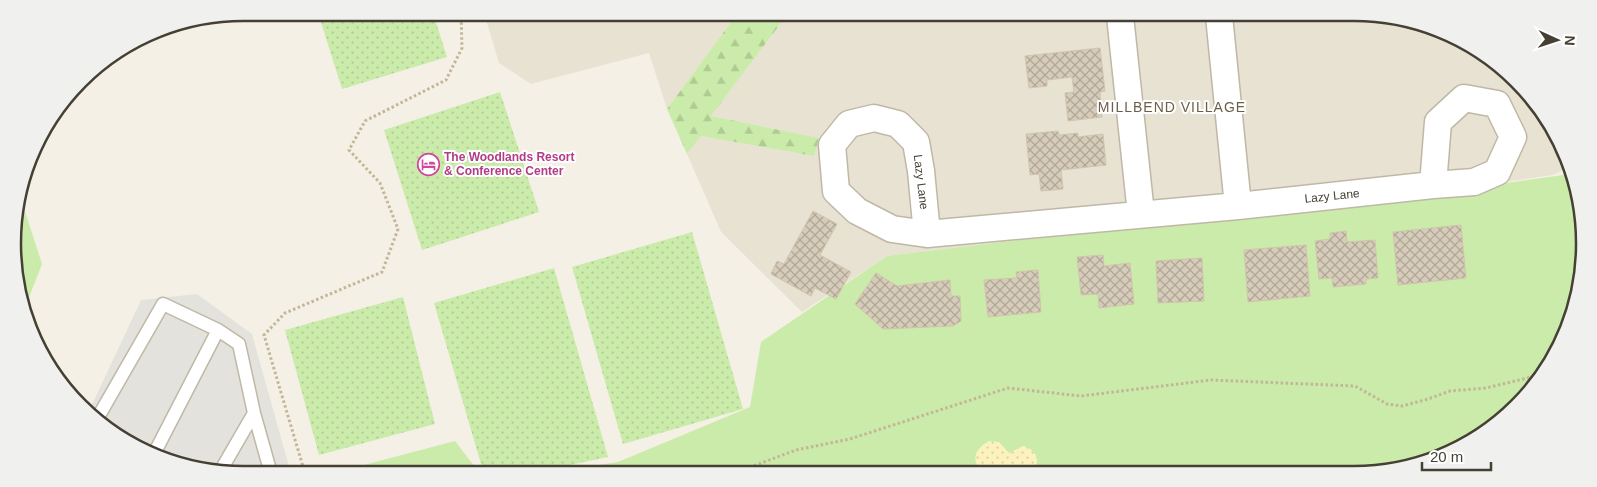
<svg xmlns="http://www.w3.org/2000/svg" width="1597" height="487" font-family="Helvetica,sans-serif">
	<style>
		.residential { fill: #e8e2d2 }
		.green { fill: #caebaa }
		.forest { fill: url(#forest-firs) }
		.sand { fill: url(#sand-dots) }
		.park { fill: url(#park-dots) }
		.parking { fill: #e4e2dd }
		.building { fill: url(#building-cross-hatch); stroke: #d1c5ac }
		.lines { fill: none; stroke-linecap: round; stroke-linejoin: round }
		.lane-casing { stroke: #c0b8a6; stroke-width: 15 }
		.street-casing { stroke: #c0b8a6; stroke-width: 29 }
		.path { stroke: #c3b697; stroke-width: 3; stroke-dasharray: 2.5 2.5; stroke-linecap: butt }
		.lane { stroke: #fff; stroke-width: 12 }
		.street { stroke: #fff; stroke-width: 26 }
		.labels { text-anchor: middle; dominant-baseline: central; stroke-width: 4; stroke-linejoin: round; paint-order: stroke }
		.hotel-label { font-size: 12px; font-weight: bold; fill: #b23c85; stroke: #fff; text-anchor: start }
		.street-label { font-size: 12px; fill: #464034; stroke: #fff }
		.neighbourhood-label { font-size: 14px; letter-spacing: 1px; fill: #6a5f4a; stroke: #fff }
		.rim { fill: none; stroke: #464034; stroke-width: 2.5 }
	</style>
	<defs>
		<pattern id="forest-firs" width="22" height="20" patternUnits="userSpaceOnUse" patternTransform="scale(1.25)"><rect width="22" height="20" fill="#caebaa"/><path d="M5 1l3.5 6h-7zM16 11l3.5 6h-7z" fill="#afcb93"/></pattern>
		<pattern id="sand-dots" width="8" height="8" patternUnits="userSpaceOnUse" patternTransform="scale(1.25)"><rect width="8" height="8" fill="#fbf2bd"/><path d="M2 2h.1M6 6h.1" fill="none" stroke="#d8d1a3" stroke-width="1.8" stroke-linecap="round"/></pattern>
		<pattern id="park-dots" width="8" height="8" patternUnits="userSpaceOnUse" patternTransform="scale(1.25)"><rect width="8" height="8" fill="#caebaa"/><path d="M2 2h.1M6 6h.1" fill="none" stroke="#afcb93" stroke-width="1.8" stroke-linecap="round"/></pattern>
		<pattern id="building-cross-hatch" width="8" height="8" patternUnits="userSpaceOnUse" patternTransform="scale(1.25)"><rect width="8" height="8" fill="#d6ccb9"/><path d="M0 0l8 8M0 8l8-8" fill="none" stroke="#afa797"/></pattern>
	</defs>
	<rect width="100%" height="100%" fill="#f4f0e5"/>
	<path class="residential" d="M 484,13 L 737,14 L 667,109 L 649,53 L 531,84 L 499,63 Z
		M 787,15 L 1399,17 L 1482,52 L 1546,115 L 1567,168 L 1553,175 L 1315,210 L 1019,240 L 887,256 L 802,312 L 721,232 L 687,154 L 701,136 L 814,156 L 818,138 L 711,116 Z"/>
	<path class="green" d="M 1570,174 L 1580,199 L 1580,289 L 1554,359 L 1506,417 L 1455,451 L 1383,473 L 560,471 L 618,462 L 750,407 L 761,342 L 887,256 L 1019,240 L 1315,210 Z
		M 20,196 L 42,264 L 24,310 L 20,303 L 14,214 Z
		M 455,441 L 478,471 L 345,470 Z"/>
	<path class="forest" d="M 737,14 L 787,15 L 711,116 L 819,138 L 814,156 L 701,136 L 687,154 L 667,109 Z"/>
	<path class="sand" d="M 989,441 L 999,442 L 1009,453 L 1023,446 C 1037,450 1040,459 1034,472 L 983,472 C 969,460 976,448 989,441 Z"/>
	<path class="park" d="M 318,13 L 433,13 L 447,57 L 342,89 Z
		M 500,92 L 539,212 L 422,250 L 384,130 Z
		M 692,232 L 743,409 L 623,444 L 572,267 Z
		M 554,268 L 608,457 L 541,471 L 483,471 L 434,303 Z
		M 403,297 L 435,424 L 319,455 L 285,330 Z"/>
	<path class="parking" d="M 197,294 L 252,334 L 290,470 L 198,470 L 115,436 L 89,411 L 141,300 Z"/>
	<path class="building" d="M 1100,48 L 1105,91 L 1100,92 L 1102,117 L 1068,121 L 1065,93 L 1074,92 L 1072,77 L 1047,80 L 1047,86 L 1029,88 L 1025,56 Z
		M 1058,131 L 1059,135 L 1078,133 L 1078,137 L 1103,134 L 1106,165 L 1061,170 L 1063,189 L 1041,191 L 1039,174 L 1030,175 L 1026,134 Z
		M 813,211 L 837,224 L 820,255 L 851,272 L 836,299 L 815,288 L 811,296 L 771,274 L 777,261 L 784,264 Z
		M 1461,225 L 1466,278 L 1398,285 L 1393,232 Z
		M 1346,231 L 1347,242 L 1375,240 L 1378,278 L 1366,279 L 1366,284 L 1333,287 L 1332,278 L 1319,279 L 1315,241 L 1330,239 L 1330,233 Z
		M 1306,245 L 1310,296 L 1248,302 L 1244,250 Z
		M 1103,255 L 1104,266 L 1130,263 L 1134,304 L 1099,308 L 1098,294 L 1081,295 L 1077,257 Z
		M 1202,258 L 1204,301 L 1158,303 L 1156,261 Z
		M 1038,270 L 1041,312 L 988,317 L 984,280 L 1017,278 L 1016,272 Z
		M 876,273 L 897,286 L 950,280 L 951,296 L 960,296 L 961,321 L 953,326 L 883,329 L 855,304 Z"/>
	<g class="lines">
		<defs>
			<path id="lane" d="M 97,419 L 163,304 L 218,330 L 239,344 L 254,413 L 270,470
				M 155,452 L 218,330
				M 221,470 L 254,413"/>
			<path id="street" d="M 1120,16 L 1141,214
				M 1219,16 L 1238,206
				M 1464,98 L 1497,104 L 1513,137 L 1497,172 L 1474,182 L 1433,185 L 1438,122 Z
				M 874,118 L 898,124 L 916,142 L 921,171 L 927,234 L 892,229 L 857,211 L 836,191 L 832,145 L 849,124 Z
				M 927,234 L 1238,206 L 1433,185"/>
		</defs>
		<use href="#lane" class="lane-casing"/>
		<use href="#street" class="street-casing"/>
		<path class="path" d="M 304,470 L 264,335 L 285,313 L 382,272 L 398,229 L 380,183 L 349,150 L 365,121 L 446,80 L 462,48 L 461,13
			M 740,471 L 796,450 L 850,439 L 1008,388 L 1081,396 L 1211,380 L 1355,386 L 1387,404 L 1402,406 L 1425,400 L 1450,391 L 1486,388 L 1540,375"/>
		<use href="#lane" class="lane"/>
		<use href="#street" class="street"/>
	</g>
	<defs>
		<symbol id="hotel-ring" viewBox="-11 -11 22 22"><circle r="9.5" fill="#fff" stroke="#d1479c" stroke-width="1.5"/><path d="M-6-4.5h1.5V1H6V5H4.5V3h-9V5H-6ZM-4 0a1.8 1.8 0 1 1 3.6 0ZM.5 0V-2.5h3Q6-2.5 6 0Z" fill="#d1479c"/></symbol>
	</defs>
	<g fill-rule="evenodd">
		<use href="#hotel-ring" x="416" y="152" width="25" height="25"/>
	</g>
	<g class="labels">
		<g class="hotel-label">
			<text x="444" y="157">The Woodlands Resort<tspan x="444" dy="14">&amp; Conference Center</tspan></text>
		</g>
		<g class="street-label">
			<text transform="translate(921 182) rotate(83)">Lazy Lane</text>
			<text transform="translate(1332 196) rotate(-6)">Lazy Lane</text>
		</g>
		<g class="neighbourhood-label">
			<text x="1172" y="107">MILLBEND VILLAGE</text>
		</g>
	</g>
	<path d="M0 0H1597V487H0ZM243 21H1354A222 222 0 0 1 1576 243V244A222 222 0 0 1 1354 466H243A222 222 0 0 1 21 244V243A222 222 0 0 1 243 21Z" fill="#f0f0ef" fill-rule="evenodd"/>
	<path class="rim" d="M243 21H1354A222 222 0 0 1 1576 243V244A222 222 0 0 1 1354 466H243A222 222 0 0 1 21 244V243A222 222 0 0 1 243 21Z"/>
	<g transform="translate(1557 40) rotate(93)" stroke="#ffffff" stroke-width="4" paint-order="stroke">
	<path d="M0-4L9 19L0 12L-9 19Z" fill="#464034"/>
	<text y="-8" font-size="14" font-weight="bold" text-anchor="middle" fill="#464034">N</text>
	</g>
	<path d="M1422 462v8h69v-8" fill="none" stroke="#464034" stroke-width="2.5"/>
	<text x="1430" y="462" font-size="15" fill="#464034" stroke="#ffffff" stroke-width="4" paint-order="stroke">20 m</text>
</svg>
